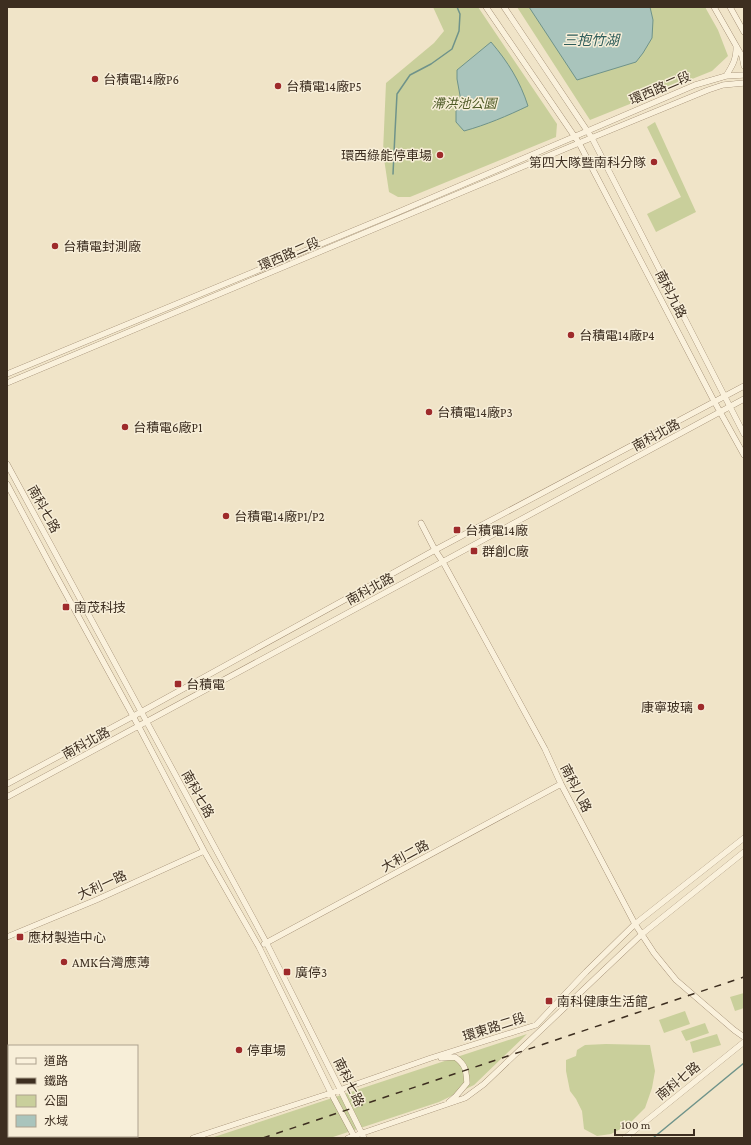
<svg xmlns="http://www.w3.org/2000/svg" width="751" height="1145" font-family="'Crimson Pro','Noto Sans TC',serif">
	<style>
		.green { fill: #c9cf9b }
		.water { fill: #a9c4bc; stroke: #6f938a }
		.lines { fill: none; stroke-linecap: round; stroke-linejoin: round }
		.stream { stroke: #6f938a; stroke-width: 1.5 }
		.minor-casing { stroke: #8d765c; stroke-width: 6 }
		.minor { stroke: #faf1dc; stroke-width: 5.5 }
		.rail { stroke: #3d2e20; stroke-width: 1.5; stroke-dasharray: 7 7; stroke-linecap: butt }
		.poi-dot { fill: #9e2a2b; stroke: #f7eed8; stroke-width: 1.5 }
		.labels { text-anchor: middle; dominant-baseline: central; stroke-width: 3; stroke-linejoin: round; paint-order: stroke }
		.poi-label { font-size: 13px; fill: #3d2e20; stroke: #f7eed8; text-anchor: start }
		.street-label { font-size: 13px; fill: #3d2e20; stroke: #f7eed8 }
		.park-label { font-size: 13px; font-style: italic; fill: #4d5a26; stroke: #f7eed8 }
		.water-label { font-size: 14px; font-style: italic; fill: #2f5d5a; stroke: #f7eed8 }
	</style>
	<rect width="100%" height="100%" fill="#f0e4c8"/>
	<path class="green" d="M 433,7 L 478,7 L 557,124 L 556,137 L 410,197 L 398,197 L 389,192 L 383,152 L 386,83 L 434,43 L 444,31 Z
		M 517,7 L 705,7 L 718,30 L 728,56 L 712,71 L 590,120 Z
		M 655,122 L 696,212 L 656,232 L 647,214 L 681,197 L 647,127 Z
		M 744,993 L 744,1008 L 735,1011 L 730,997 Z
		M 685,1011 L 690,1024 L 664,1033 L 659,1020 Z
		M 705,1023 L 709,1033 L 686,1041 L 681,1031 Z
		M 527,1034 L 474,1085 L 439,1102 L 330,1138 L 211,1138 Z
		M 717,1034 L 721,1045 L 693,1053 L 690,1042 Z
		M 606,1044 L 650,1045 L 655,1071 L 652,1088 L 645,1108 L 628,1125 L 611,1134 L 597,1136 L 584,1129 L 582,1111 L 576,1099 L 570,1091 L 566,1071 L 566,1060 L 576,1056 L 577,1050 L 585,1045 Z"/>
	<path class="water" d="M 529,7 L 650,7 L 653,20 L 652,38 L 643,53 L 636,62 L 577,80 Z
		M 491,42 C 508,62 520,81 528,106 C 507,116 486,125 464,131 L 456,122 L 456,111 L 461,101 L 457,79 L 457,70 Z"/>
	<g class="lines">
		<path class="stream" d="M 393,174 L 395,132 L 397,94 L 410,75 L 431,64 L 452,49 L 459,31 L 460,14 L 457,7
			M 653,1138 L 744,1063"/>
		<defs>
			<path id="minor" d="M 486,7 L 579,143 L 714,401 L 744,455
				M 504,7 L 592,138 L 744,434
				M 714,7 L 742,56 L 744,66
				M 730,7 L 744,32
				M 726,76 C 732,66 737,59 736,46
				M 7,374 L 396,213 L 695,85 L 726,76 L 744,75
				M 7,383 L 579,143 L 708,90 L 723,85 L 744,83
				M 7,464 L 266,942 L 340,1089 L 364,1138
				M 7,484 L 54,572 L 139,727 L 204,851 L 259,947 L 331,1093 L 354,1136 L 356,1138
				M 421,523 L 435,550 L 443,562 L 545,749 L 561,784 L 635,924 L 654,953 L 676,980 L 734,1030 L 744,1037
				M 7,784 L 141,712 L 435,550 L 744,386
				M 7,797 L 744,399
				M 7,937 L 96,900 L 204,851
				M 264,944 L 561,784
				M 441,1058 L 455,1057 C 466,1065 466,1070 467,1083 L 456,1096 L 449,1102
				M 193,1138 L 331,1093 L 431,1058 L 536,1025 L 586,972 L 635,924 L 744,838
				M 348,1138 L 465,1098 L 484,1084 L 642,934 L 744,852
				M 625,1138 L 744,1042"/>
		</defs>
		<use href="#minor" class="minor-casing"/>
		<use href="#minor" class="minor"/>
		<path class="rail" d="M 263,1138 L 744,977"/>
	</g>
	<g class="poi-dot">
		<circle cx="95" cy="79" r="4"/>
		<circle cx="278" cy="86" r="4"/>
		<circle cx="440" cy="155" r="4"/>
		<circle cx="654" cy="162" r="4"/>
		<circle cx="55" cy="246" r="4"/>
		<circle cx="571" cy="335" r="4"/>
		<circle cx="429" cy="412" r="4"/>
		<circle cx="125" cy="427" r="4"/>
		<circle cx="226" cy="516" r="4"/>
		<rect x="453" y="526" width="8" height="8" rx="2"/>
		<rect x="470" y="547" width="8" height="8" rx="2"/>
		<rect x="62" y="603" width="8" height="8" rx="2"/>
		<rect x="174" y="680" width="8" height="8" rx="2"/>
		<circle cx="701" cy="707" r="4"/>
		<rect x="16" y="933" width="8" height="8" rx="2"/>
		<circle cx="64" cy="962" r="4"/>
		<rect x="283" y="968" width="8" height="8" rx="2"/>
		<rect x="545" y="997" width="8" height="8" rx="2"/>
		<circle cx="239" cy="1050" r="4"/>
	</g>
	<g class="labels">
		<g class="poi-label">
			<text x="103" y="79">台積電14廠P6</text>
			<text x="286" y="86">台積電14廠P5</text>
			<text x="432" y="155" text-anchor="end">環西綠能停車場</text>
			<text x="646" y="162" text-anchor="end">第四大隊暨南科分隊</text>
			<text x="63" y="246">台積電封測廠</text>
			<text x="579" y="335">台積電14廠P4</text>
			<text x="437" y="412">台積電14廠P3</text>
			<text x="133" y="427">台積電6廠P1</text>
			<text x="234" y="516">台積電14廠P1/P2</text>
			<text x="465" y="530">台積電14廠</text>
			<text x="482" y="551">群創C廠</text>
			<text x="74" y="607">南茂科技</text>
			<text x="186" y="684">台積電</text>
			<text x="693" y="707" text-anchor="end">康寧玻璃</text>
			<text x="28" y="937">應材製造中心</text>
			<text x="72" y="962">AMK台灣應薄</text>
			<text x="295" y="972">廣停3</text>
			<text x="557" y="1001">南科健康生活館</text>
			<text x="247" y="1050">停車場</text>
		</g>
		<g class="street-label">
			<text transform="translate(660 88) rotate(-23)">環西路二段</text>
			<text transform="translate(289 254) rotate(-23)">環西路二段</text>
			<text transform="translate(671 294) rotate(63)">南科九路</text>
			<text transform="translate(656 435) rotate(-28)">南科北路</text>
			<text transform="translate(44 509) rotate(61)">南科七路</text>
			<text transform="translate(370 589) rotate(-28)">南科北路</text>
			<text transform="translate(86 743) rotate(-28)">南科北路</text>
			<text transform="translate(576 788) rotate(63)">南科八路</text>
			<text transform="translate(198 794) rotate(61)">南科七路</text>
			<text transform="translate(405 856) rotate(-28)">大利二路</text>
			<text transform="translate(102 885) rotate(-24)">大利一路</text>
			<text transform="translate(494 1027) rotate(-18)">環東路二段</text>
			<text transform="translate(678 1081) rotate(-39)">南科七路</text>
			<text transform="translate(349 1082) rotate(64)">南科七路</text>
		</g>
		<g class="park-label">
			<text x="464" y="103">滯洪池公園</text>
		</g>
		<g class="water-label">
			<text x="591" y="40">三抱竹湖</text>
		</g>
	</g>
	<rect width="751" height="1145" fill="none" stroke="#3d2e20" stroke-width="16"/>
	<rect x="8" y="1045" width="130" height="92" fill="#f7eed8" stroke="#ada18e"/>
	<rect x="16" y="1058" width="20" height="6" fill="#faf1dc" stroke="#ada18e"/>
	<text x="44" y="1065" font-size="12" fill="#3d2e20">道路</text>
	<rect x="16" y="1078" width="20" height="6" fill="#3d2e20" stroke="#ada18e"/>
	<text x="44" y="1085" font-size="12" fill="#3d2e20">鐵路</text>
	<rect x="16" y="1095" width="20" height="12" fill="#c9cf9b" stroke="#ada18e"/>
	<text x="44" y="1105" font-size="12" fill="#3d2e20">公園</text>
	<rect x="16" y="1115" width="20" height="12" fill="#a9c4bc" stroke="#ada18e"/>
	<text x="44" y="1125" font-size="12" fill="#3d2e20">水域</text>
	<path d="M615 1129v6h79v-6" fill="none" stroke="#3d2e20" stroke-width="2"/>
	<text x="621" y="1129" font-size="12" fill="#3d2e20" stroke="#f7eed8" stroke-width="3" paint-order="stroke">100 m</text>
</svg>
